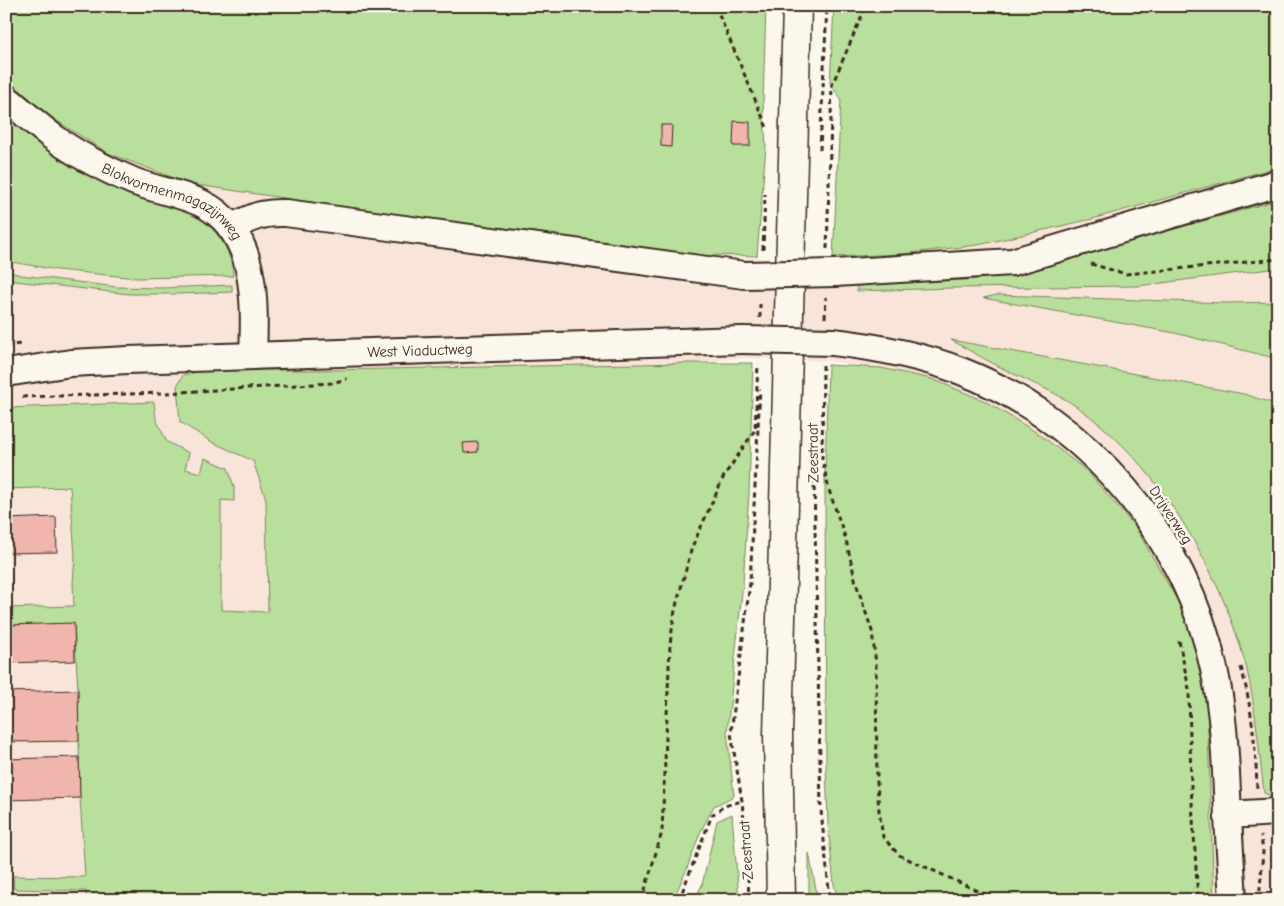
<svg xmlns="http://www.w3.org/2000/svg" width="1284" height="906" font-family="'Comic Neue',sans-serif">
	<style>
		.built { fill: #f8e4d9 }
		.green { fill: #b8e09c; stroke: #7a855d }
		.building { fill: #f0b6ad; stroke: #3b2a1e }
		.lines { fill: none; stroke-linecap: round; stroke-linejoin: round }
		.minor-casing { stroke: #3b2a1e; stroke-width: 30 }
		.major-casing { stroke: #3b2a1e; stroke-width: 31 }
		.path { stroke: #3b2a1e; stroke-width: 3; stroke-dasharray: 5 4; stroke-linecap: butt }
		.minor { stroke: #fbf7ec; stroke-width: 26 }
		.major { stroke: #fbf7ec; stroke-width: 28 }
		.minor-bridge-casing { stroke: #3b2a1e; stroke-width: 30; stroke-linecap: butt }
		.minor-bridge { stroke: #fbf7ec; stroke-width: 26 }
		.labels { text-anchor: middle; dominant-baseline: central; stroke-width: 5; stroke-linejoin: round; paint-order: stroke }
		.street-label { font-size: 15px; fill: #3b2a1e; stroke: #fbf7ec }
	</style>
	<rect width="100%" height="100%" fill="#fbf7ec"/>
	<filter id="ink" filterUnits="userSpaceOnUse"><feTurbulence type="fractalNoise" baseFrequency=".02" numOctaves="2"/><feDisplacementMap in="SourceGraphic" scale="10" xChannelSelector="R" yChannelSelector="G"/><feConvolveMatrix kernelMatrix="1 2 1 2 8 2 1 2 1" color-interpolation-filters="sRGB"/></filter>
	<g filter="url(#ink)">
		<path class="built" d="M 6,50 L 160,164 L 745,258 L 836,261 L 864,249 L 1278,134 L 1278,900 L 1188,900 L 919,382 L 833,361 L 742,358 L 612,372 L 346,508 L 196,900 L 6,900 Z"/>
		<path class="green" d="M 6,6 L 766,6 L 763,103 L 766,146 L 757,256 L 713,255 L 683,260 L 519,233 L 190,184 L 108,153 L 54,119 L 6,79 Z
			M 834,6 L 1278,6 L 1278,167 L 1092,219 L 978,245 L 902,254 L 833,257 L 841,99 L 830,84 Z
			M 6,117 C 41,147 78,173 121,190 C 132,195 142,199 153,202 C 171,207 191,211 206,223 C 221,235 233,257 233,276 L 137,278 L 57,270 L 6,261 Z
			M 1278,200 L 1278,268 L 1138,286 L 952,288 L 857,291 L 857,284 L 966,280 L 1006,276 Z
			M 6,271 L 21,275 L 117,287 L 162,288 L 232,285 L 232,292 L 177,294 L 129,294 L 6,280 Z
			M 997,295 L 1226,303 L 1278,302 L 1278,359 L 1175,333 L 983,298 Z
			M 951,340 L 1244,394 L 1278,405 L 1278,799 L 1264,793 C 1259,751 1256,707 1246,666 C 1220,569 1155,456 1068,401 C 1052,391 1032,383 1014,374 C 993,364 972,352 951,340 Z
			M 687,363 L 753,363 L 749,493 L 743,583 L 727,732 L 734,796 L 714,806 L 700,833 L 686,871 L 673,900 L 86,900 L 86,891 L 14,889 L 13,876 L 85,877 L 80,798 L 78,690 L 74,624 L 6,625 L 6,608 L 74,606 L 73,583 L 75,556 L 70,487 L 6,489 L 6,408 L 154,402 L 156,419 L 167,442 L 189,453 L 185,469 L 201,473 L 205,458 L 228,468 L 234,487 L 234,501 L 221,500 L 221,610 L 268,612 L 266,499 L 253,461 L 212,442 L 180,422 L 177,386 L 183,375 L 207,370 L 331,370 Z
			M 828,365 L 881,368 L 932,379 L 985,401 L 1039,434 L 1087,471 L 1136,528 L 1184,612 L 1206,680 L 1214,900 L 838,900 L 834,885 L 828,825 L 826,763 L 825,474 Z
			M 732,814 L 739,900 L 694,900 L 702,885 L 717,821 Z
			M 809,853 L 818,900 L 809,900 Z"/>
		<path class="building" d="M 734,121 L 750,122 L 750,146 L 733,146 Z
			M 661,125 L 672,125 L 671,147 L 661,146 Z
			M 478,442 L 478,452 L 464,453 L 463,443 Z
			M 56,517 L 57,552 L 6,553 L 6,519 Z
			M 74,623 L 75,661 L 6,663 L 6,625 Z
			M 78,690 L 79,741 L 6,742 L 6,692 Z
			M 79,757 L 80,798 L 6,800 L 6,759 Z"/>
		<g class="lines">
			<defs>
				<g id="minor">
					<path id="s1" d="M 6,98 C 22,111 37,125 53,137 C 77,155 105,169 133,181 C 155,190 180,193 201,203 C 258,230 255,303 253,356"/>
					<path d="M 231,228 C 252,217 262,212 286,213 L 744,275"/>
					<path d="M 835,273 L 1012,262 L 1278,183"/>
					<path d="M 833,342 C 877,347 920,355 961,371 C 1087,420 1186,536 1214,669 C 1223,709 1225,750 1227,792 C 1228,828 1231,864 1233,900"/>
					<path id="s2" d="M 6,373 L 71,363 L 128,360 L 742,340"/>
					<path d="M 1228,815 L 1278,812"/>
				</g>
				<path id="major" d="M 781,900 L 778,735 L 797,6"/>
			</defs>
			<use href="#minor" class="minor-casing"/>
			<use href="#major" class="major-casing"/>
			<path class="path" d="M 717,6 L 717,10 L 768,130
				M 820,150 L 827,6
				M 827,249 L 832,85 L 866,6
				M 763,250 L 765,194
				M 1091,264 L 1126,274 L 1278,259
				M 760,318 L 760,299
				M 825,318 L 826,297
				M 6,346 L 20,344
				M 823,365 L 822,459 L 829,490 L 846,540 L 856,583 L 872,631 L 876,664 L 877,783 L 879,811 L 883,837 L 899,855 L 998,900
				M 22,397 L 165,393 L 332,383 L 347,379
				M 813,433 L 821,810 L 830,900
				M 1179,641 L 1189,689 L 1191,786 L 1198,900
				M 1241,667 C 1252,707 1256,749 1257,790
				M 642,900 L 662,832 L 670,644 L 675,610 L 692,547 L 724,476 L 755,430 L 758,364
				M 679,900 L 712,815 L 724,806 L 742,801
				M 749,900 L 747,853 L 742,801 L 731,733 L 750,583 L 760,389
				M 1259,900 L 1263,852 L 1261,836"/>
			<use href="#minor" class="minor"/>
			<use href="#major" class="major"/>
			<defs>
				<path id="minor-bridge" d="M 744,275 L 835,273
					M 742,340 L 833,342"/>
			</defs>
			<use href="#minor-bridge" class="minor-bridge-casing"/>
			<use href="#minor-bridge" class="minor-bridge"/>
		</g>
	</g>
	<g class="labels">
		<g class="street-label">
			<text stroke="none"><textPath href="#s1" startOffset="198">Blokvormenmagazijnweg</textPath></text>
			<text stroke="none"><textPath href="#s2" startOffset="415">West Viaductweg</textPath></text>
			<text transform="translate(813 453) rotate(-91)">Zeestraat</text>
			<text transform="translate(1171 515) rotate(57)">Drijverweg</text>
			<text transform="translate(746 850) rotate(-94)">Zeestraat</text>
		</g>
	</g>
	<rect width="1284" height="906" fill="none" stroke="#fbf7ec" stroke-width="25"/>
	<rect x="12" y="12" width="1259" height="881" fill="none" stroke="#3b2a1e" stroke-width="2" filter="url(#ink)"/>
</svg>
